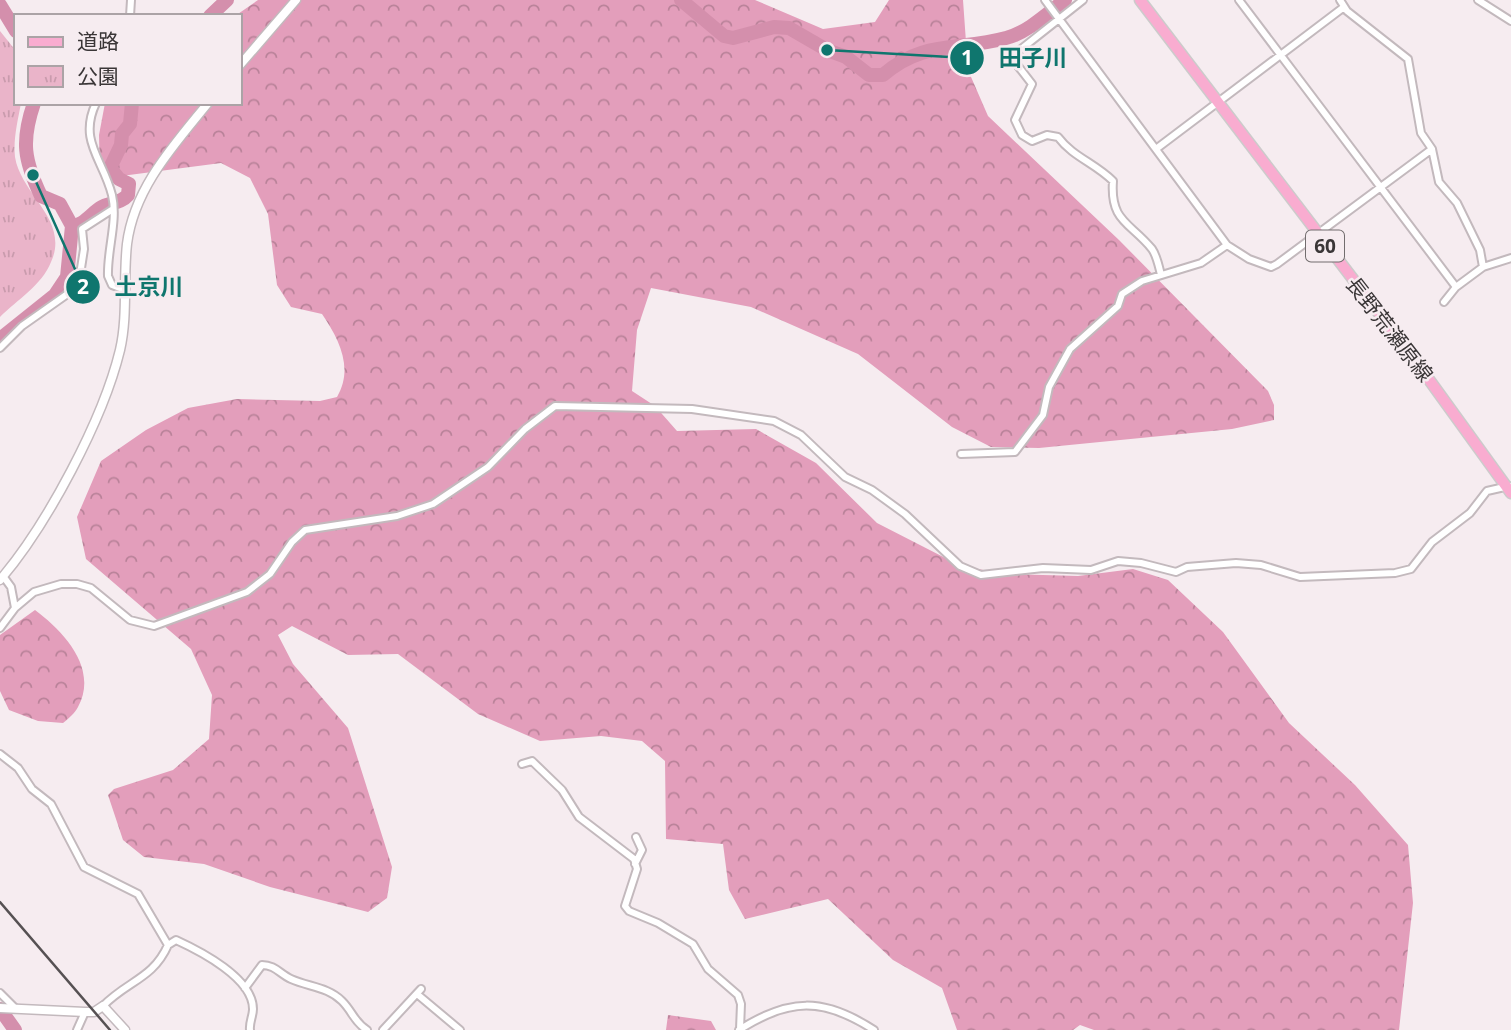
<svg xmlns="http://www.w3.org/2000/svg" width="1511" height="1030" font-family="'Noto Sans','Noto Sans JP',sans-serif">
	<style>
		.forest { fill: url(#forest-crowns) }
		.park { fill: url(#park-tufts) }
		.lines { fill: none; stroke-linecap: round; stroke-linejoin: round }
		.river { stroke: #d48fac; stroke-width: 14 }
		.street-casing { stroke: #c3b9bd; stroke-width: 10 }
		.secondary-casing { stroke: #c3b9bd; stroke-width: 11 }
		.primary-casing { stroke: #cccbcb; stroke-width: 13 }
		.street { stroke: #fff; stroke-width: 6 }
		.secondary { stroke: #fff; stroke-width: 8 }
		.primary { stroke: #f9acd0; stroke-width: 10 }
		.rail { stroke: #565153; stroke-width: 2.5 }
		.labels { text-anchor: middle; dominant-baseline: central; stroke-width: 5; stroke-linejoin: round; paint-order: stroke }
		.shield { fill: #f6ecf0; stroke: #726d6e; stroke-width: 2 }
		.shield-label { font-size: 19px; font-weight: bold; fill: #3a3637 }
		.street-label { font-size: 21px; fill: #3a3637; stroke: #f6ecf0 }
		.leader { fill: none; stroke: #0f766e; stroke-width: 2.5 }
		.callout-dot { fill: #0f766e; stroke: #f6ecf0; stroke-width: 2.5 }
		.mark-label { font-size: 21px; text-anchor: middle; font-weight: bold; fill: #fff }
		.callout-label { font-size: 23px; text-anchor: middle; font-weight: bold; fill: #0f766e; stroke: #f6ecf0; stroke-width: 5; stroke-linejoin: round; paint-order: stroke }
	</style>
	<defs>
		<pattern id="forest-crowns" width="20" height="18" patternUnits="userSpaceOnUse" patternTransform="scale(1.75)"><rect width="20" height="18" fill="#e39ebb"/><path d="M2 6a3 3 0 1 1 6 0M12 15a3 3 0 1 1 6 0" fill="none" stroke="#b98299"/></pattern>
		<pattern id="park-tufts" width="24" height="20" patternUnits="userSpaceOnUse" patternTransform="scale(1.75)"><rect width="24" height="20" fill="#eab4c9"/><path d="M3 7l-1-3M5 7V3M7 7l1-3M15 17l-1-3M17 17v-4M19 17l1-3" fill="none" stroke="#c99bad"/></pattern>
	</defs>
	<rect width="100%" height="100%" fill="#f6ecf0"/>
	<path class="forest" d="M 258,0 L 755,0 L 823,29 L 875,22 L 889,0 L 963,0 L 968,70 L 988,116 L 1119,240 L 1268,391 L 1274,405 L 1274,420 L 1232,429 L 1039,448 L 991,447 L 952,427 L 858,354 L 751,307 L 651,288 L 637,330 L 632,391 L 655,406 L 677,431 L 756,429 L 816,463 L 877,523 L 959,565 L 1003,574 L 1078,576 L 1133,569 L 1168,580 L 1223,632 L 1289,723 L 1355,785 L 1408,845 L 1413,903 L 1399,1030 L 1094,1030 L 1080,1025 L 1073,1030 L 957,1030 L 942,988 L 893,960 L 828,899 L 745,919 L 729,890 L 723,844 L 666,839 L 665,761 L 642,741 L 601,736 L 540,741 L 478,714 L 398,654 L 348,655 L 292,626 L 278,635 L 293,664 L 348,728 L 392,867 L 387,898 L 368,912 L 270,887 L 204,864 L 144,857 L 123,840 L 108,795 L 114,789 L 173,770 L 209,739 L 212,695 L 191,649 L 86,559 L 77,517 L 101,461 L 146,430 L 188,408 L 237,399 L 320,401 L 337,397 C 354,368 339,339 322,314 L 291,307 L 277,285 L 268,214 L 250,178 L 221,163 L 129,175 L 100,175 L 99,135 L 105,103 L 240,103 L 240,16 L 235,16 Z
		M 35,610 C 63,631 99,668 78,707 C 75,713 68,719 63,723 L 38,721 L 9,710 L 0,691 L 0,635 Z
		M 668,1015 L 711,1021 L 716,1030 L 666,1030 Z"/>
	<path class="park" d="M 0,31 L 16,51 L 16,103 L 21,103 C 18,120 13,139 15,157 C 21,195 70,220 51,262 C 42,285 17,300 0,317 Z"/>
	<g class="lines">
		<path class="river" d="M 681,0 L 724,36 L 733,38 L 774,27 L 789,28 L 827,50 L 846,57 L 869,75 L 883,75 C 923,40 958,51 1006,38 C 1027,33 1048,13 1065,0
			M 0,5 L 16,31
			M 210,16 L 227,0
			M 34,103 C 21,141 24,160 41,196 L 60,204 L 72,226
			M 72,226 C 85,225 91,213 102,207 C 111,202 120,204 128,195 L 129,184 L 119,179 L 110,168 L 121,145 L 122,134 L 130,124 L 132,103
			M 0,339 L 55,295 L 67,277 L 72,226
			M 0,1009 L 15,1030"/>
		<defs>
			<path id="street" d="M 1045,0 L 1227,245
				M 1083,0 L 1011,57 L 1032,84 L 1015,120 L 1022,135 L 1032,141 L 1047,135 L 1058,137 C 1073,157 1095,163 1113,181 C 1110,222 1130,222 1152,249 C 1157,256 1159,267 1161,275
				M 1239,0 L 1456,287 L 1483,267 L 1511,258
				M 1340,0 L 1347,11 L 1408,59 L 1421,133 L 1432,149 L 1439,182 L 1457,203 L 1480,250 L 1483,267
				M 1478,0 L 1511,21
				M 130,16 L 131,0
				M 96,103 C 78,141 103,159 112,195 C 118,221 107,250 108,276 L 112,285 L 125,290
				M 1156,149 L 1344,7
				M 1444,302 L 1456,287
				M 0,348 L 22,326 L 66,295 L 79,281 L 84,249 L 82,229 L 113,209
				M 961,454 L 1015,452 L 1043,415 L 1049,387 L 1070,349 L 1118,306 L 1122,294 L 1142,281 L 1201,263 L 1227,245 L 1249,259 L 1271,267 L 1277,264 L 1432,149
				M 3,576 L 11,587 L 15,608
				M 0,628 L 15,608 L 34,592 L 61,584 L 77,584 L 91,588 L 130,620 L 154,626 L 247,592 L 270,574 L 292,542 L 305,530 L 397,516 L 433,504 L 488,467 L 525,429 L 555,406 L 692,409 L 774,421 L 801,435 L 845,477 L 872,490 L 905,514 L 960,566 L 981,575 L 1043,568 L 1091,570 L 1118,561 L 1141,563 L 1176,572 L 1187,567 L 1236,563 L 1261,565 L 1300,577 L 1395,573 L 1411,569 L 1432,542 L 1470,513 L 1487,491 L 1509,486
				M 0,754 L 18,768 L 32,789 L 51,804 L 84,867 L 138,894 L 168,945 C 153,979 127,981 103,1006
				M 522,764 L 532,761 L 562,790 L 579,817 L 634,859 L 637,869 L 625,906 L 629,911 L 658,923 L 693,944 L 708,969 L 738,995 L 741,1004 L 740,1029
				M 635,864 L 642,850 L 636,837
				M 168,945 L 176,940 C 200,951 253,978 253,1009 C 253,1016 249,1023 250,1030
				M 245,988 L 262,965 C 275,965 280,974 291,979 C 309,987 328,987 342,1001 C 353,1012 354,1022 367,1030
				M 0,993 L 16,1009
				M 417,994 L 460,1030
				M 77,1030 L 85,1012
				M 383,1030 L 421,989
				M 739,1030 C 789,998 823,997 874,1030"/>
			<path id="secondary" d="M 240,65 L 296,0
				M 0,580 C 47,525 103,420 120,350 C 128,316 123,279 127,244 C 134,188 174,145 208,103
				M 0,1008 L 85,1012 L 94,1012 L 103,1006 L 125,1030"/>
			<path id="primary" d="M 1140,0 L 1417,363 L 1511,493"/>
		</defs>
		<use href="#street" class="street-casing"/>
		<use href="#secondary" class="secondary-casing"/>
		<use href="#primary" class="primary-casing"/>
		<use href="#street" class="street"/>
		<use href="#secondary" class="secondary"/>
		<use href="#primary" class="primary"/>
		<path class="rail" d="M 0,902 L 110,1030"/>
	</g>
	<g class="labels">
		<rect class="shield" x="1306" y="230.5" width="38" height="31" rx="5"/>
		<g class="shield-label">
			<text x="1325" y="246">60</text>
		</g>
		<g class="street-label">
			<text transform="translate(1390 329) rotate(52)">長野荒瀬原線</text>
		</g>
	</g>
	<path class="leader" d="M827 50L967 58M33 175L83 287"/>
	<g class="callout-dot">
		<circle cx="827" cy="50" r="7"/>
		<circle cx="33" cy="175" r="7"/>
		<circle cx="967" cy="58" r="18"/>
		<circle cx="83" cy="287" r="18"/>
	</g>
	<g class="mark-label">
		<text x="967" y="65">1</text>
		<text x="83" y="294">2</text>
	</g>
	<g class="callout-label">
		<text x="1033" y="66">田子川</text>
		<text x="149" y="295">土京川</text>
	</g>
	<rect x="14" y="14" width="228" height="91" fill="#f6ecf0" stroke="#aba3a6" stroke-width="2"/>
	<rect x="28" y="37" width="35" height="10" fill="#f9acd0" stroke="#aba3a6" stroke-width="2"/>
	<text x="77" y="49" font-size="21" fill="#3a3637">道路</text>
	<rect x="28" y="66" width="35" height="21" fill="url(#park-tufts)" stroke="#aba3a6" stroke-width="2"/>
	<text x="77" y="84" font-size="21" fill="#3a3637">公園</text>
</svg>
